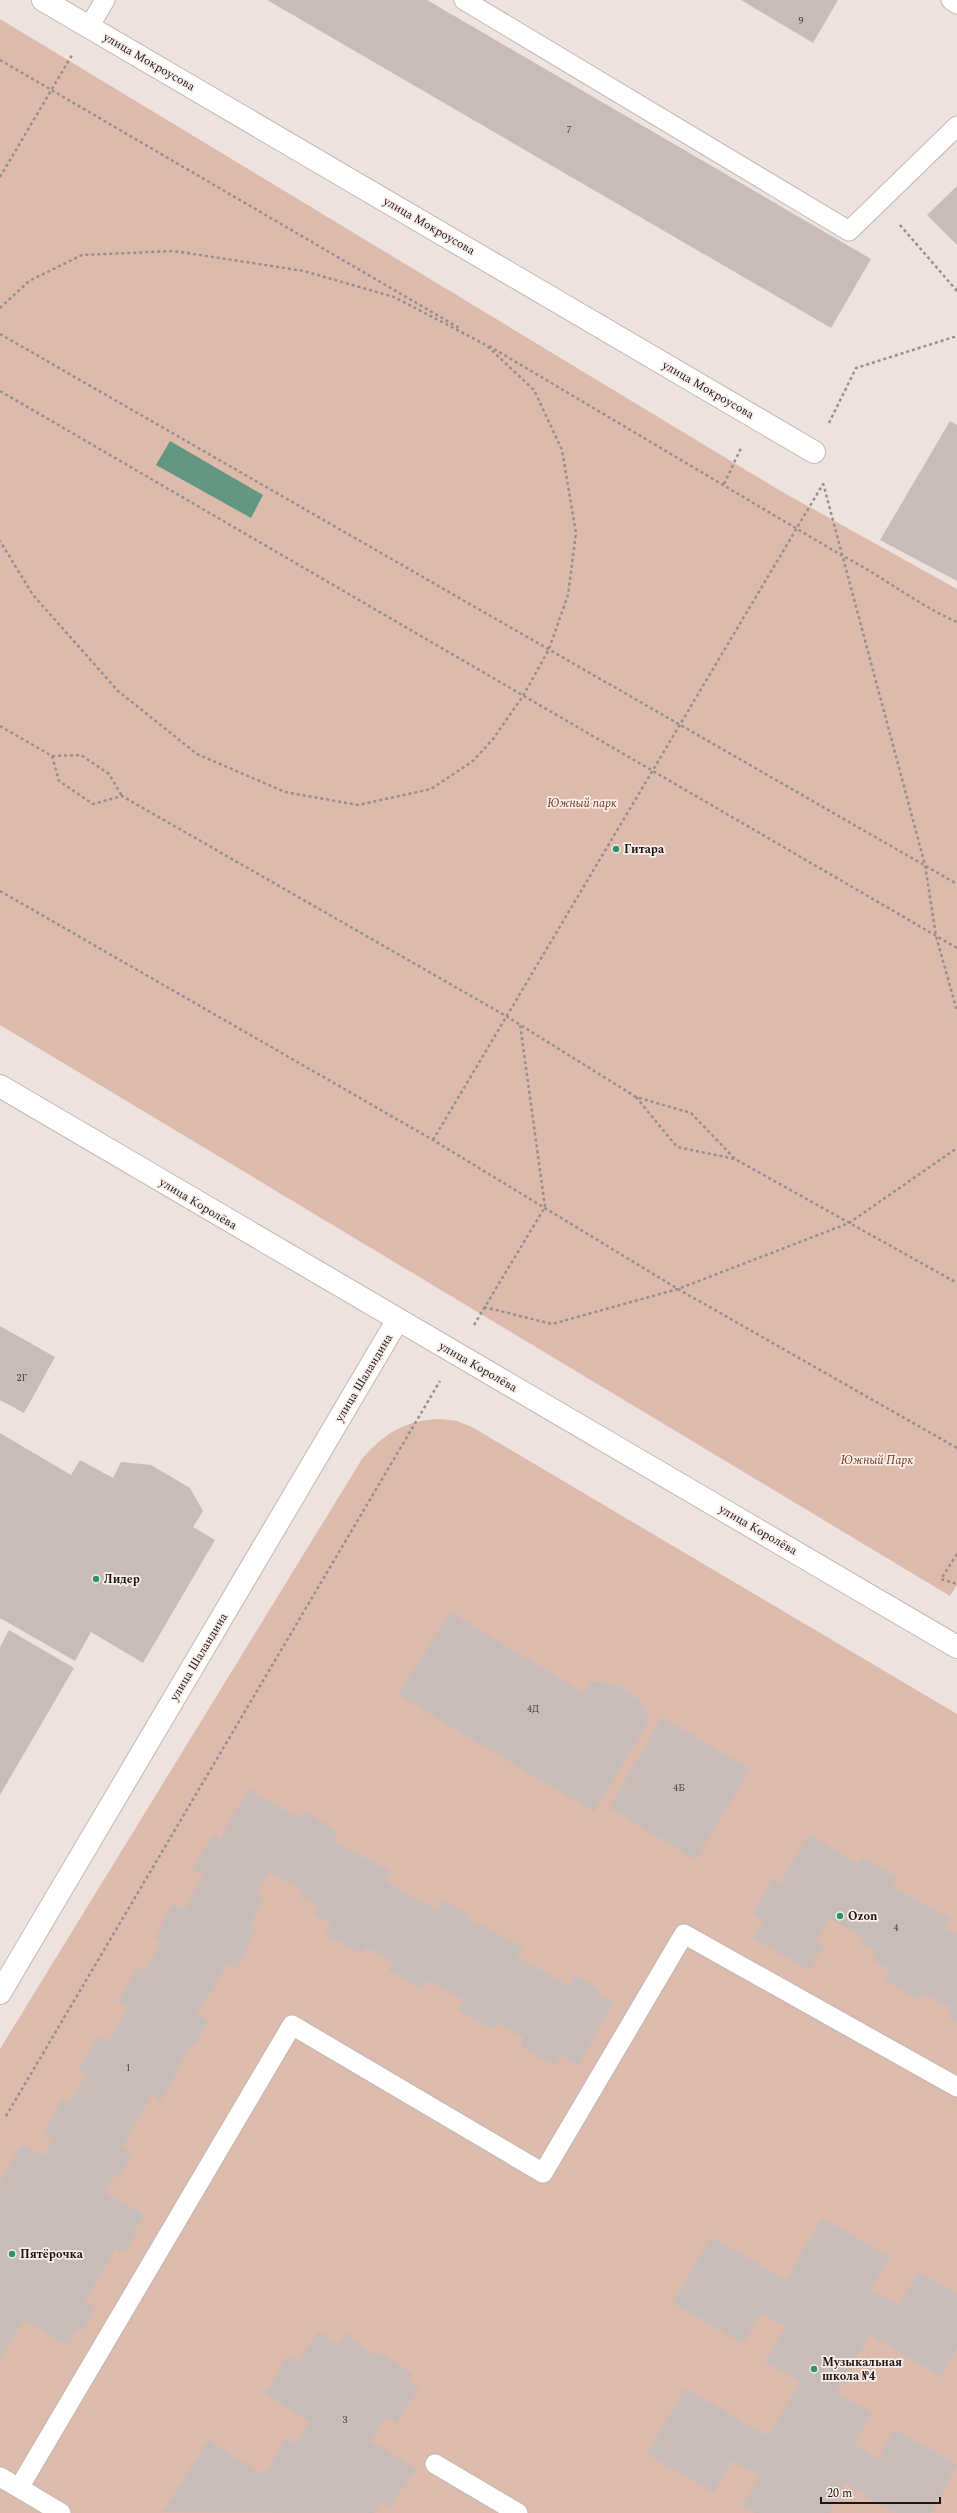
<svg xmlns="http://www.w3.org/2000/svg" width="957" height="2513" font-family="Spectral,serif">
	<style>
		.green { fill: #dcbbad }
		.water { fill: #649781 }
		.building { fill: #c8bcb8 }
		.lines { fill: none; stroke-linecap: round; stroke-linejoin: round }
		.service-casing { stroke: #c2b7b2; stroke-width: 21 }
		.minor-casing { stroke: #c2b7b2; stroke-width: 24 }
		.tertiary-casing { stroke: #c2b7b2; stroke-width: 24 }
		.path { stroke: #988f8c; stroke-width: 2.5; stroke-dasharray: 3 3; stroke-linecap: butt }
		.service { stroke: #fff; stroke-width: 19 }
		.minor { stroke: #fff; stroke-width: 22 }
		.tertiary { stroke: #fff; stroke-width: 22 }
		.poi-dot { fill: #2c916d; stroke: #fbefeb; stroke-width: 1.5 }
		.labels { text-anchor: middle; dominant-baseline: central; stroke-width: 3.5; stroke-linejoin: round; paint-order: stroke }
		.number-label { font-size: 10px; fill: #453f3d }
		.street-label { font-size: 12px; fill: #191514; stroke: #fbefeb }
		.park-label { font-size: 12px; font-style: italic; fill: #703317; stroke: #fbefeb }
		.poi-label { font-size: 12px; font-weight: bold; fill: #191514; stroke: #fbefeb; text-anchor: start }
	</style>
	<rect width="100%" height="100%" fill="#eee2de"/>
	<path class="green" d="M 0,19 L 779,490 L 957,589 L 957,1585 L 950,1596 L 0,1025 Z
		M 440,1419 L 457,1421 L 472,1427 L 957,1714 L 957,2513 L 0,2513 L 0,2049 L 362,1459 C 384,1433 406,1420 440,1419 Z"/>
	<path class="water" d="M 170,441 L 263,495 L 251,518 L 156,465 Z"/>
	<path class="building" d="M 267,0 L 427,0 L 871,259 L 831,328 Z
		M 741,0 L 838,0 L 813,43 Z
		M 957,186 L 957,245 L 927,215 Z
		M 950,421 L 957,425 L 957,581 L 880,540 Z
		M 0,1326 L 55,1357 L 24,1413 L 0,1400 Z
		M 0,1433 L 71,1475 L 80,1460 L 113,1478 L 121,1462 L 151,1465 L 190,1488 L 203,1511 L 193,1527 L 215,1540 L 143,1663 L 91,1632 L 75,1661 L 0,1618 Z
		M 450,1612 L 584,1693 L 590,1681 L 616,1685 L 639,1699 L 650,1719 L 594,1812 L 398,1695 Z
		M 9,1630 L 74,1668 L 0,1795 L 0,1647 Z
		M 662,1717 L 750,1769 L 696,1860 L 609,1808 Z
		M 249,1789 L 299,1818 L 304,1811 L 338,1831 L 333,1841 L 390,1871 L 385,1881 L 437,1910 L 443,1900 L 466,1913 L 465,1917 L 523,1947 L 517,1957 L 569,1986 L 575,1975 L 599,1989 L 596,1993 L 614,2002 L 578,2065 L 561,2055 L 555,2066 L 520,2046 L 524,2038 L 497,2023 L 493,2030 L 458,2010 L 463,2000 L 428,1980 L 423,1990 L 388,1970 L 393,1962 L 365,1947 L 360,1954 L 325,1934 L 331,1924 L 314,1914 L 318,1907 L 299,1896 L 302,1891 L 270,1872 L 257,1895 L 264,1899 L 250,1925 L 257,1929 L 247,1946 L 249,1947 L 236,1969 L 227,1964 L 197,2015 L 208,2021 L 195,2045 L 192,2043 L 161,2101 L 152,2095 L 122,2147 L 133,2153 L 119,2177 L 116,2175 L 105,2193 L 144,2214 L 134,2232 L 136,2233 L 125,2253 L 116,2248 L 85,2301 L 95,2307 L 82,2331 L 78,2329 L 68,2346 L 23,2320 L 0,2361 L 0,2182 L 22,2144 L 43,2156 L 53,2139 L 43,2133 L 63,2098 L 70,2102 L 86,2075 L 78,2071 L 98,2036 L 108,2042 L 128,2007 L 118,2002 L 138,1967 L 145,1971 L 161,1943 L 154,1939 L 173,1904 L 184,1910 L 204,1875 L 193,1869 L 213,1834 L 220,1838 Z
		M 809,1834 L 859,1864 L 863,1857 L 898,1877 L 892,1887 L 950,1918 L 944,1927 L 957,1934 L 957,2022 L 947,2016 L 951,2008 L 923,1993 L 919,2000 L 885,1980 L 890,1970 L 873,1960 L 877,1952 L 859,1942 L 862,1937 L 829,1918 L 816,1940 L 824,1945 L 809,1971 L 753,1938 L 763,1921 L 752,1914 L 773,1879 L 780,1884 Z
		M 822,2218 L 890,2257 L 871,2289 L 899,2305 L 918,2272 L 957,2294 L 957,2348 L 941,2377 L 870,2335 L 836,2393 L 872,2413 L 854,2444 L 878,2459 L 895,2429 L 957,2465 L 930,2513 L 896,2513 L 846,2484 L 829,2513 L 754,2513 L 742,2506 L 760,2476 L 732,2461 L 714,2493 L 647,2454 L 685,2388 L 768,2436 L 800,2382 L 765,2362 L 785,2327 L 761,2313 L 743,2344 L 673,2303 L 711,2237 L 786,2280 Z
		M 318,2331 L 339,2344 L 346,2333 L 351,2336 L 350,2339 L 377,2356 L 379,2352 L 413,2374 L 409,2381 L 419,2387 L 396,2424 L 386,2417 L 371,2441 L 417,2469 L 413,2475 L 411,2474 L 394,2501 L 396,2502 L 392,2508 L 381,2501 L 374,2513 L 163,2512 L 208,2440 L 263,2474 L 266,2468 L 268,2469 L 286,2437 L 296,2444 L 310,2422 L 264,2393 L 267,2387 L 269,2389 L 287,2356 L 298,2362 Z"/>
	<g class="lines">
		<defs>
			<path id="service" d="M 464,0 L 849,231 L 957,126
				M 951,0 L 957,4
				M 89,27 L 105,0
				M 435,2464 L 518,2513
				M 0,2477 L 19,2488
				M 61,2513 L 19,2488 L 292,2025 L 543,2173 L 684,1934 L 957,2087"/>
			<path id="minor" d="M 43,0 L 814,452
				M 0,1993 L 397,1321"/>
			<path id="tertiary" d="M 0,1086 L 957,1647"/>
		</defs>
		<use href="#service" class="service-casing"/>
		<use href="#minor" class="minor-casing"/>
		<use href="#tertiary" class="tertiary-casing"/>
		<path class="path" d="M 0,60 L 461,329
			M 0,177 L 72,55
			M 900,225 L 957,291
			M 0,308 L 29,281 L 82,255 L 174,251 L 304,271 L 394,297 L 486,345 L 534,390 L 562,450 L 576,533 L 568,595 L 549,649 L 523,696 L 493,739 L 473,761 L 431,789 L 358,805 L 285,792 L 197,754 L 118,691 L 33,595 L 0,541
			M 0,334 L 957,884
			M 489,346 L 841,555 C 881,575 916,604 957,622
			M 0,391 L 957,948
			M 829,423 L 856,368 L 957,336
			M 823,483 L 925,865 L 936,936 L 957,1011
			M 724,484 L 741,448
			M 0,726 L 52,756 L 59,781 L 93,804 L 122,796 L 506,1016 L 636,1097 L 691,1113 L 735,1159 L 957,1283
			M 52,756 L 81,755 L 109,774 L 122,796
			M 0,891 L 433,1140 L 678,1289 L 957,1448
			M 636,1097 L 677,1147 L 735,1159
			M 433,1140 L 823,484
			M 484,1307 L 552,1324 L 678,1289 L 849,1223 L 957,1148
			M 474,1325 L 545,1207 L 520,1024
			M 957,1554 L 941,1579 L 957,1584
			M 6,2116 L 440,1381"/>
		<use href="#service" class="service"/>
		<use href="#minor" class="minor"/>
		<use href="#tertiary" class="tertiary"/>
	</g>
	<g class="poi-dot">
		<circle cx="616" cy="849" r="4"/>
		<circle cx="96" cy="1579" r="4"/>
		<circle cx="840" cy="1916" r="4"/>
		<circle cx="12" cy="2254" r="4"/>
		<circle cx="814" cy="2369" r="4"/>
	</g>
	<g class="labels">
		<g class="number-label">
			<text x="801" y="21">9</text>
			<text x="569" y="130">7</text>
			<text x="22" y="1378">2Г</text>
			<text x="533" y="1709">4Д</text>
			<text x="679" y="1788">4Б</text>
			<text x="896" y="1928">4</text>
			<text x="128" y="2068">1</text>
			<text x="345" y="2420">3</text>
		</g>
		<g class="street-label">
			<text transform="translate(149 62) rotate(30)">улица Мокроусова</text>
			<text transform="translate(429 226) rotate(30)">улица Мокроусова</text>
			<text transform="translate(708 390) rotate(30)">улица Мокроусова</text>
			<text transform="translate(198 1204) rotate(31)">улица Королёва</text>
			<text transform="translate(478 1367) rotate(30)">улица Королёва</text>
			<text transform="translate(364 1378) rotate(-59)">улица Шаландина</text>
			<text transform="translate(758 1530) rotate(30)">улица Королёва</text>
			<text transform="translate(199 1657) rotate(-59)">улица Шаландина</text>
		</g>
		<g class="park-label">
			<text x="582" y="803">Южный парк</text>
			<text x="877" y="1460">Южный Парк</text>
		</g>
		<g class="poi-label">
			<text x="624" y="849">Гитара</text>
			<text x="104" y="1579">Лидер</text>
			<text x="848" y="1916">Ozon</text>
			<text x="20" y="2254">Пятёрочка</text>
			<text x="822" y="2362">Музыкальная<tspan x="822" dy="14">школа №4</tspan></text>
		</g>
	</g>
	<path d="M821 2497v6h119v-6" fill="none" stroke="#191514" stroke-width="2"/>
	<text x="827" y="2497" font-size="12" fill="#191514" stroke="#fbefeb" stroke-width="3" paint-order="stroke">20 m</text>
</svg>
